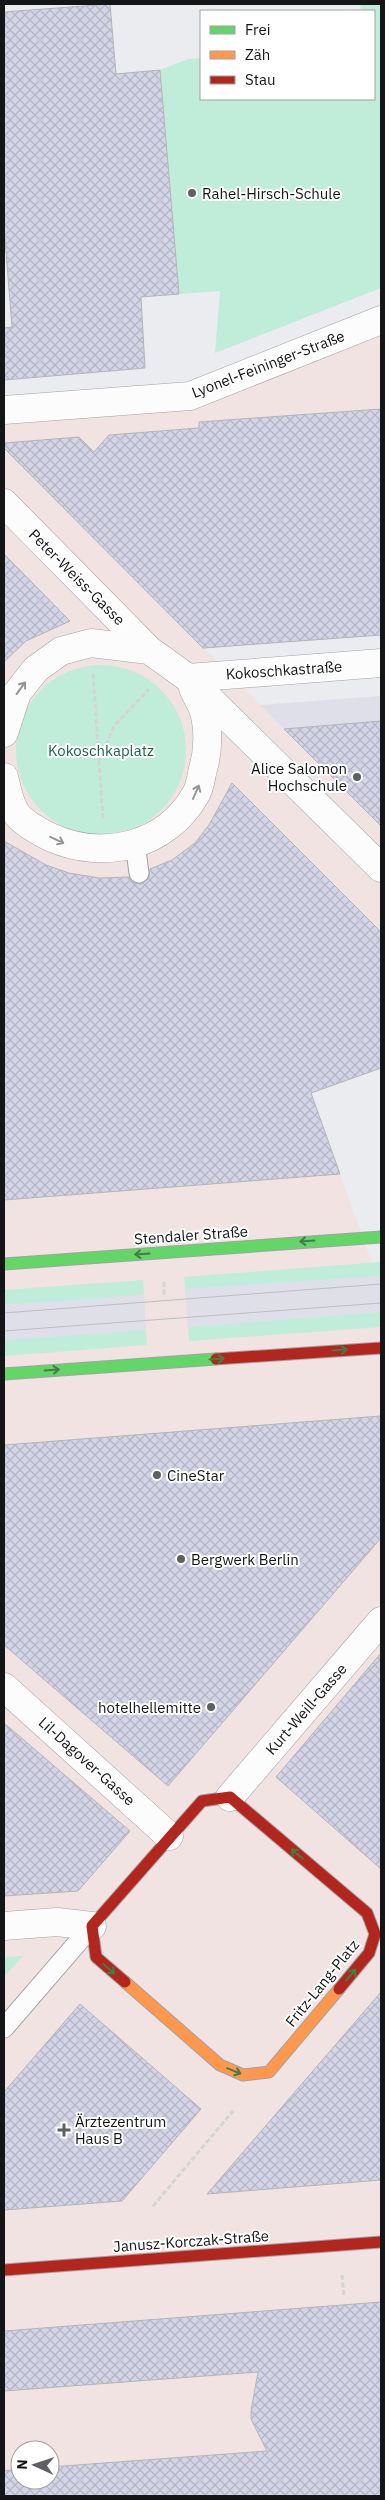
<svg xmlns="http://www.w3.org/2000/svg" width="385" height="2500" font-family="'IBM Plex Sans',sans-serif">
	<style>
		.commercial { fill: #f0e3e2; fill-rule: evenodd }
		.built { fill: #dedfe8 }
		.green { fill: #c0ecda }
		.building { fill: url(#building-cross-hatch); stroke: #b4b4b7 }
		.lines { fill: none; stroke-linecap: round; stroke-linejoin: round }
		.lane-casing { stroke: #a1a2a5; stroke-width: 21 }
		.street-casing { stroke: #a1a2a5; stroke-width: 29 }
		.fast-casing { stroke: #a1a2a5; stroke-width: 13 }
		.slow-casing { stroke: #a1a2a5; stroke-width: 13 }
		.jam-casing { stroke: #a1a2a5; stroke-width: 13 }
		.path { stroke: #d4d4d6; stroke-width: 3; stroke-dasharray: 5 2.5; stroke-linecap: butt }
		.lane { stroke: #fcfcfd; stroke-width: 19 }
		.street { stroke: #fcfcfd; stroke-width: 28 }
		.fast { stroke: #63d668; stroke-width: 11 }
		.slow { stroke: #ff974d; stroke-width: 11 }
		.jam { stroke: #b3261e; stroke-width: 11 }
		.tram { stroke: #bebebf; stroke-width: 1 }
		.oneway { stroke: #949496 }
		.oneway2 { stroke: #3f7f44 }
		.poi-dot { fill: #5f6063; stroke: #fff; stroke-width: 2 }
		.labels { text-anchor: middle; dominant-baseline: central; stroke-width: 4; stroke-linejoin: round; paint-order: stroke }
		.poi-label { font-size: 15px; fill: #141517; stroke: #fff; text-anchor: start }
		.street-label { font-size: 15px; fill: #141517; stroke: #fff }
		.park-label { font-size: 15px; fill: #19674a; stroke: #fff }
	</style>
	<defs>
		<pattern id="building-cross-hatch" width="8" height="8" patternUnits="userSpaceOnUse" patternTransform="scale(1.25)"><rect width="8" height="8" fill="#d3d5e7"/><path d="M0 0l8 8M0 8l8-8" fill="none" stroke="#b4b6c5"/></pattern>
	</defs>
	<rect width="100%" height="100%" fill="#ebecf0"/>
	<path class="commercial" d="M 381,336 L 381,635 L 204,648 L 381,826 L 381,1068 L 311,1094 L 381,1288 L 381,2496 L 4,2496 L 4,425 L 196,408 ZM 20,2450 L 50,2450 L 50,2480 L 20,2480 Z"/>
	<path class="built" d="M 381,696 L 381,826 L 260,705 Z
		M 381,1276 L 381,1312 L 188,1327 L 185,1289 Z
		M 144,1295 L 146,1330 L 4,1340 L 4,1305 Z"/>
	<path class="green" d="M 360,4 L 381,4 L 381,288 L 215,353 L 220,291 L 179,294 L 160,70 L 188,59 L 201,58 L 201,99 L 374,99 L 374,11 L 361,11 Z
		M16 750a85 85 0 1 1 170 0a85 85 0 1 1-170 0Z
		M 381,1262 L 381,1276 L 185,1289 L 184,1277 Z
		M 143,1280 L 144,1295 L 4,1305 L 4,1290 Z
		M 381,1312 L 381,1327 L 189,1341 L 188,1327 Z
		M 146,1330 L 147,1345 L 4,1356 L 4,1340 Z
		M 23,1956 L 4,1977 L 4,1957 Z"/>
	<path class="building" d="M 110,4 L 116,74 L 160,70 L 179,294 L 141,297 L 145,368 L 4,380 L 4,328 L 12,327 L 4,226 L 4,12 Z
		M 381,409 L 381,635 L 203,648 L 4,448 L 4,443 L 79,437 L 94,452 L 109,435 L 199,428 L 199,422 Z
		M 4,554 L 70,621 L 26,641 L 4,662 Z
		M 381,721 L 381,826 L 284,729 Z
		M 232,783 L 381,932 L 381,1068 L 311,1093 L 340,1174 L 4,1200 L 4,841 L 46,865 L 69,873 L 99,878 L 129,877 L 134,883 L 141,884 L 149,878 L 150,869 L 172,860 L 195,843 L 209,825 Z
		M 381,1416 L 381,1538 L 168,1786 L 4,1645 L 4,1445 Z
		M 381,1653 L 381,1869 L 276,1777 Z
		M 4,1723 L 130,1831 L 78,1891 L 4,1896 Z
		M 381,1992 L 381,2180 L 207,2194 Z
		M 80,2004 L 201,2109 L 122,2201 L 4,2210 L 4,2092 Z
		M 381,2302 L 381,2496 L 4,2496 L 4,2471 L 20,2469 L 20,2480 L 50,2480 L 50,2467 L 267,2451 L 251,2419 L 251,2411 L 258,2372 L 4,2391 L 4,2331 Z"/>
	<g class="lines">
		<defs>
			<path id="lane" d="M 135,843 L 139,873
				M 4,2028 L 92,1926"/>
			<path id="street" d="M 4,410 L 190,396 L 381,320
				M 4,503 L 149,650
				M 188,678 L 381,663
				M 4,733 L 17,693 L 36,669 L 61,651 L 91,643 L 149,650 L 188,678 L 381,868
				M 4,777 C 7,788 9,803 16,813 C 22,822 40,832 50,837 C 103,861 166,847 196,794 C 200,787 201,777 203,769 C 208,752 209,730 204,712 C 202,704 196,696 193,688
				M 4,1687 L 169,1836
				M 230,1797 L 381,1621
				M 4,1926 L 57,1922 L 92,1926"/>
			<path id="fast" d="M 4,1264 L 381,1237
				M 4,1374 L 216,1359"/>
			<path id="slow" d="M 125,1982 L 220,2065 L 243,2075 L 269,2072 L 339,1989"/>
			<path id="jam" d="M 216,1359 L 381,1348
				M 230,1797 L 367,1913 L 375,1934 L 369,1953 L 339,1989
				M 125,1982 L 96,1957 L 92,1926 L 202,1801 L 230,1797
				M 4,2270 L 381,2242"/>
		</defs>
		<use href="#lane" class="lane-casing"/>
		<use href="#street" class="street-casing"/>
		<use href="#fast" class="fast-casing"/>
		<use href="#slow" class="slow-casing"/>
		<use href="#jam" class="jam-casing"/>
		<path class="path" d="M 93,674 L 99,760
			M 103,818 L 99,761 L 114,726 L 149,689
			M 164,1282 L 164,1295
			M 153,2206 L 233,2111
			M 342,2275 L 344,2297"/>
		<use href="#lane" class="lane"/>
		<use href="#street" class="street"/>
		<use href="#fast" class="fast"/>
		<use href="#slow" class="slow"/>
		<use href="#jam" class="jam"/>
		<path class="tram" d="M 4,1313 L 381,1284
			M 4,1331 L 381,1303"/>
	</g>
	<defs><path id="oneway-shaft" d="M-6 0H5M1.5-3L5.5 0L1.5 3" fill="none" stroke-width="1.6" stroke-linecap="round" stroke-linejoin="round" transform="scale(1.25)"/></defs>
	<g class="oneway">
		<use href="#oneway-shaft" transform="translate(21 688) rotate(-54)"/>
		<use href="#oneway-shaft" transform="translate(196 792) rotate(-66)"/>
		<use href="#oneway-shaft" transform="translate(57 840) rotate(25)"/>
	</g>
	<g class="oneway2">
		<use href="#oneway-shaft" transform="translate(307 1241) rotate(176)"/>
		<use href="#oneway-shaft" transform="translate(142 1254) rotate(176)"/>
		<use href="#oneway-shaft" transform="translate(340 1350) rotate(-4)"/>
		<use href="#oneway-shaft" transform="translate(217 1359) rotate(-4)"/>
		<use href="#oneway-shaft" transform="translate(52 1370) rotate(-4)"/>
		<use href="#oneway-shaft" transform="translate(297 1854) rotate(-140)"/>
		<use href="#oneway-shaft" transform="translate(109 1969) rotate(41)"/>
		<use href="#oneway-shaft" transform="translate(351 1975) rotate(-50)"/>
		<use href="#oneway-shaft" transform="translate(234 2071) rotate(22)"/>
	</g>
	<g class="poi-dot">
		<circle cx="192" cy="193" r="5"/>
		<circle cx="357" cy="777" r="5"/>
		<circle cx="157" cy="1475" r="5"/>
		<circle cx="181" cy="1559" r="5"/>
		<circle cx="211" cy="1707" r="5"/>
		<path d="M61.5 2122.5h5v5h5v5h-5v5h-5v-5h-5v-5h5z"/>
	</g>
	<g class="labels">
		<g class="poi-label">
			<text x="202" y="193">Rahel-Hirsch-Schule</text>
			<text x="347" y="768" text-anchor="end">Alice Salomon<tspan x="347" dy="17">Hochschule</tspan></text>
			<text x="167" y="1475">CineStar</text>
			<text x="191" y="1559">Bergwerk Berlin</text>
			<text x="201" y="1707" text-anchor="end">hotelhellemitte</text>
			<text x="75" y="2121">Ärztezentrum<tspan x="75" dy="17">Haus B</tspan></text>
		</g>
		<g class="street-label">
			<text transform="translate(268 364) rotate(-21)">Lyonel-Feininger-Straße</text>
			<text transform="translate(77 577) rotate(45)">Peter-Weiss-Gasse</text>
			<text transform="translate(284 670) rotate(-4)">Kokoschkastraße</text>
			<text transform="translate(191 1235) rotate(-4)">Stendaler Straße</text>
			<text transform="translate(306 1709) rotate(-49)">Kurt-Weill-Gasse</text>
			<text transform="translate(87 1761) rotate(42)">Lil-Dagover-Gasse</text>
			<text transform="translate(322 1983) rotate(-51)">Fritz-Lang-Platz</text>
			<text transform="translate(191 2241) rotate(-4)">Janusz-Korczak-Straße</text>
		</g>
		<g class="park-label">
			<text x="101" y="750">Kokoschkaplatz</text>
		</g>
	</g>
	<rect width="385" height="2500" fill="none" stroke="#141517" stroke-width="10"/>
	<rect x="200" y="10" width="175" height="90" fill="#ffffff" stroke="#a1a1a2"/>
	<rect x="210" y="26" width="25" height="8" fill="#63d668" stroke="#a1a1a2"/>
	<text x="245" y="35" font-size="15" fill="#141517">Frei</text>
	<rect x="210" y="51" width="25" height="8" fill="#ff974d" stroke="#a1a1a2"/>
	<text x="245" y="60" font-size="15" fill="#141517">Zäh</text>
	<rect x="210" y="76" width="25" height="8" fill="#b3261e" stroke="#a1a1a2"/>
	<text x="245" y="85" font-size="15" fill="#141517">Stau</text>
	<g transform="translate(35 2465) rotate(273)"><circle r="24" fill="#ffffff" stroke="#a1a1a2"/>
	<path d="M0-4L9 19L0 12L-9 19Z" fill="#5f6063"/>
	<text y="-8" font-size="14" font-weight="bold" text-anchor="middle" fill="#141517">N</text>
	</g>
</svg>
